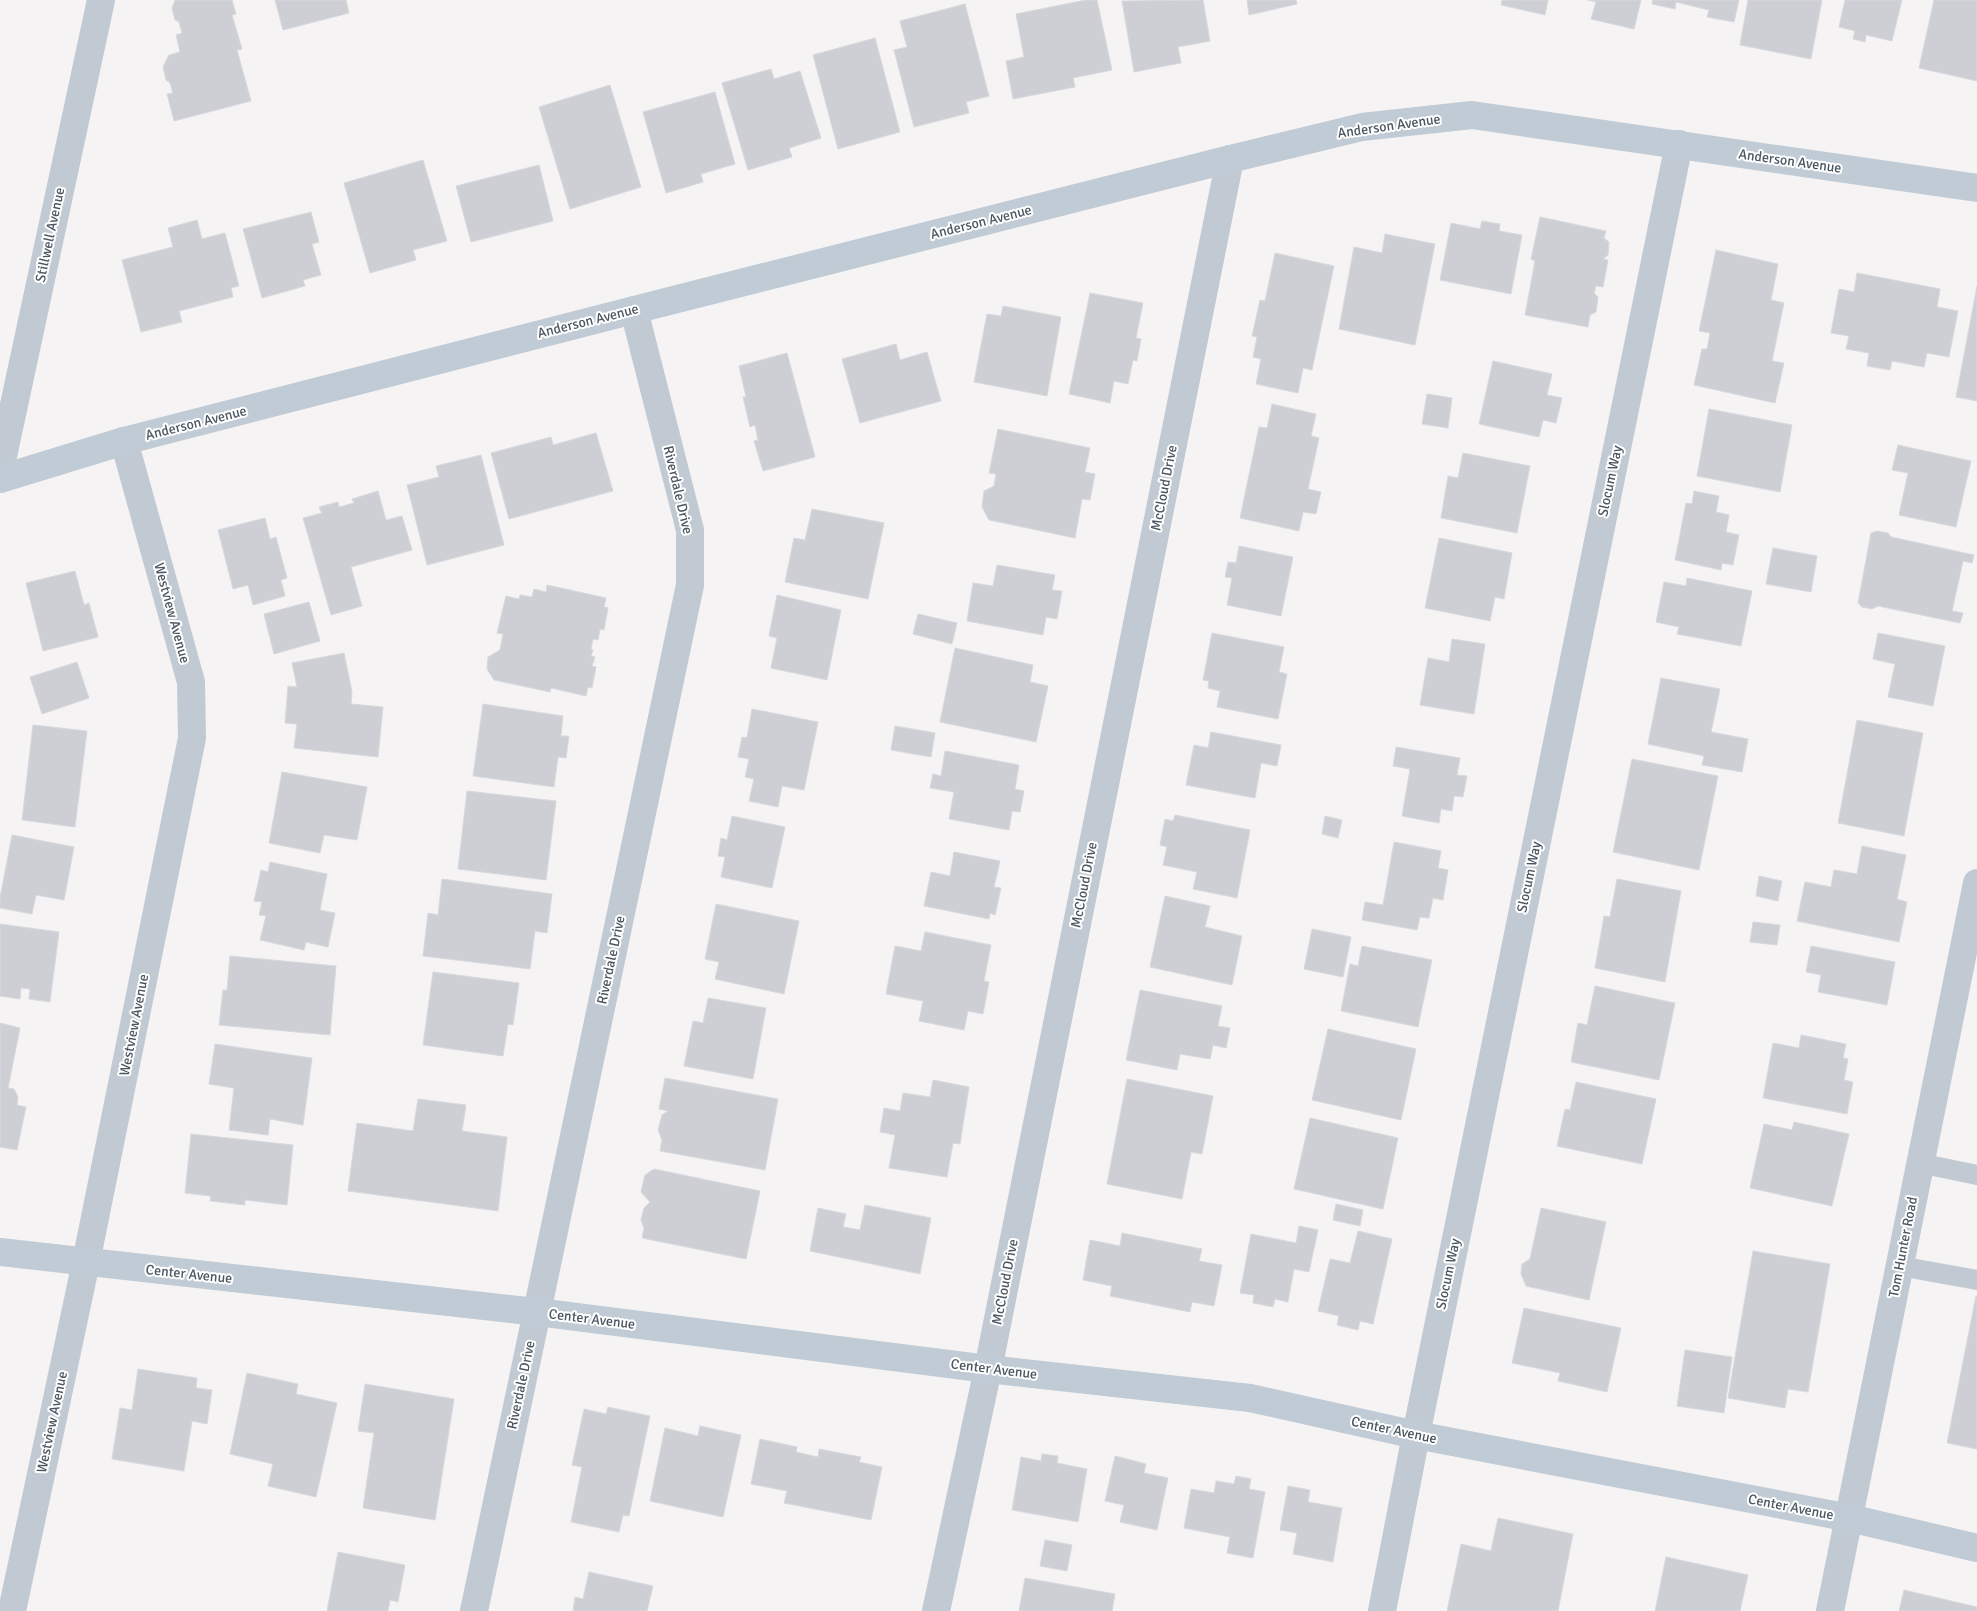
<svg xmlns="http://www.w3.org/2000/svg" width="1977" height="1611" font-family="Signika,sans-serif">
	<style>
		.building { fill: #cdcfd5; stroke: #d7d9de }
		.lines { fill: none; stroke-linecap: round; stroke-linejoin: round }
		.service { stroke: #c1cad2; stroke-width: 20 }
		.minor { stroke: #c1cad2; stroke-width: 28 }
		.secondary { stroke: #c1cbd6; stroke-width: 28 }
		.labels { text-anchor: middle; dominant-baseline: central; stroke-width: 4; stroke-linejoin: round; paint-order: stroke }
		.street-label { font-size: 14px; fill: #4a5661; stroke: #fff }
	</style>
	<rect width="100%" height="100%" fill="#f5f3f3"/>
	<path class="building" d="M 175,0 L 232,0 L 236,14 L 232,15 L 242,49 L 237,50 L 251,101 L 174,121 L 167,94 L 173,93 L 170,83 L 166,80 L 163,67 L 169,55 L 180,52 L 176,35 L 182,33 L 179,22 L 175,20 L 172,8 Z
		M 275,0 L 346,0 L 349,13 L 283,30 Z
		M 1086,0 L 1097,0 L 1112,70 L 1073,78 L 1075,87 L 1013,99 L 1006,61 L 1024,57 L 1016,14 Z
		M 1203,0 L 1210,41 L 1178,47 L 1181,63 L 1134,72 L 1122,1 Z
		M 1247,0 L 1296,0 L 1297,4 L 1249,15 Z
		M 1502,0 L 1548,0 L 1545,15 L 1501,5 Z
		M 1588,0 L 1641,0 L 1634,29 L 1591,19 L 1596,2 Z
		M 1653,0 L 1739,0 L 1734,22 L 1707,17 L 1709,10 L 1676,2 L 1675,9 L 1652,4 Z
		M 1748,0 L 1822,0 L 1811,59 L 1740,45 Z
		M 1845,0 L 1902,0 L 1892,41 L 1866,35 L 1865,42 L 1853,39 L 1855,31 L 1839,27 Z
		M 1934,0 L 1977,0 L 1977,81 L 1919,68 Z
		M 965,4 L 989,96 L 966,102 L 969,113 L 914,127 L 894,50 L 907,47 L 900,21 Z
		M 875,38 L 900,132 L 838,149 L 813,55 Z
		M 771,69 L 774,79 L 800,71 L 821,138 L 789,148 L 792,157 L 748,170 L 722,83 Z
		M 610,85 L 641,187 L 570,209 L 539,107 Z
		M 715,92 L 735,164 L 701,174 L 703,182 L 666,193 L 643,112 Z
		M 423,160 L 447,241 L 413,250 L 416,260 L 370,273 L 344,183 Z
		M 539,165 L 553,221 L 471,242 L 456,186 Z
		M 311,212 L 319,242 L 312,244 L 321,275 L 303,280 L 305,286 L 262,298 L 243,229 Z
		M 1540,217 L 1606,231 L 1604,238 L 1609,242 L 1608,255 L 1603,259 L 1608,260 L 1603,287 L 1596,286 L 1594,293 L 1598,297 L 1596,312 L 1590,315 L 1588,327 L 1525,315 L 1535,261 L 1531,259 Z
		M 197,220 L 202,239 L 225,233 L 239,286 L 231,288 L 233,297 L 179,311 L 182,322 L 141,332 L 122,260 L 173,247 L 168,228 Z
		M 1482,221 L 1500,224 L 1499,231 L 1522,235 L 1511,294 L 1440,280 L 1451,223 L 1480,229 Z
		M 1385,234 L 1435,244 L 1415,345 L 1339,329 L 1354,247 L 1382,253 Z
		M 1716,250 L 1778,264 L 1771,300 L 1784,303 L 1772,361 L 1784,363 L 1775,403 L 1694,385 L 1702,349 L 1707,349 L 1710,333 L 1699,331 Z
		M 1275,253 L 1334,266 L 1312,370 L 1303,368 L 1298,393 L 1256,384 L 1261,359 L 1253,357 L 1257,337 L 1252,336 L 1260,300 L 1265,301 Z
		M 1857,273 L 1940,289 L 1937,307 L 1958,311 L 1949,357 L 1927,353 L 1924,367 L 1892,361 L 1890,370 L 1867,366 L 1869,353 L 1846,349 L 1849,336 L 1831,333 L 1839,289 L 1854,292 Z
		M 1977,286 L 1977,401 L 1956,397 Z
		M 1090,293 L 1143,303 L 1136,338 L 1141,339 L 1137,361 L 1133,360 L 1128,384 L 1114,381 L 1110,403 L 1069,394 Z
		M 1003,306 L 1061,317 L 1047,396 L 974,382 L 987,314 L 1001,316 Z
		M 896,344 L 900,360 L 927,352 L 941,401 L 860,423 L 842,359 Z
		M 787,353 L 815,457 L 763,471 L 754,441 L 758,440 L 755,425 L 750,427 L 743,397 L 746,397 L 739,366 Z
		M 1493,361 L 1552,374 L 1547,395 L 1562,398 L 1556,423 L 1543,420 L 1539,437 L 1479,424 Z
		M 1427,394 L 1452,398 L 1448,428 L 1422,424 Z
		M 1272,404 L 1316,414 L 1311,436 L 1319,438 L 1308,489 L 1321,492 L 1316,514 L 1303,512 L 1299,531 L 1240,518 L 1259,427 L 1267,428 Z
		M 1709,409 L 1792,425 L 1780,492 L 1697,476 Z
		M 998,429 L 1090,448 L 1085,472 L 1095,474 L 1090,500 L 1082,499 L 1075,538 L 989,520 L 982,507 L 984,491 L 994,486 L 996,474 L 989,473 Z
		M 596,433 L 613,491 L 509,519 L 491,453 L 551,437 L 553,445 Z
		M 1898,445 L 1971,461 L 1956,527 L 1899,515 L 1908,473 L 1892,470 Z
		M 1463,453 L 1530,466 L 1517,533 L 1441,518 L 1448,476 L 1458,478 Z
		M 481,455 L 504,545 L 427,565 L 407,485 L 439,477 L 436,466 Z
		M 378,491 L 386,520 L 402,516 L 412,550 L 351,567 L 362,606 L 331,615 L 303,518 L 322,513 L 319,507 L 338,502 L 339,507 L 354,503 L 352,499 Z
		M 1694,491 L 1719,496 L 1716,512 L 1729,515 L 1726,532 L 1739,535 L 1733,565 L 1722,563 L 1721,570 L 1675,560 L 1686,503 L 1692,504 Z
		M 812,509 L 884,523 L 868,599 L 785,582 L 794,538 L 805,540 Z
		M 265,518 L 270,539 L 276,537 L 287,578 L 281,580 L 285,596 L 253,605 L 248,585 L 233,589 L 218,530 Z
		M 1877,531 L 1888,533 L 1891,537 L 1974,555 L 1972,563 L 1963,561 L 1952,611 L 1963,613 L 1960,623 L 1878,606 L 1872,609 L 1862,607 L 1858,603 L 1871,533 Z
		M 1439,538 L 1512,553 L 1504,599 L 1495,597 L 1490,621 L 1425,608 Z
		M 1239,546 L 1293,557 L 1281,616 L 1227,605 L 1232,578 L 1225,577 L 1228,562 L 1236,563 Z
		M 1773,548 L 1817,556 L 1811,592 L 1766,584 Z
		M 997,565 L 1055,575 L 1052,590 L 1062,591 L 1057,619 L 1046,617 L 1043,635 L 967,621 L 973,583 L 993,586 Z
		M 75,571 L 84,605 L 89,603 L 98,637 L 43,651 L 26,583 Z
		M 1687,578 L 1752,591 L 1741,646 L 1677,634 L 1679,627 L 1656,622 L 1664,582 L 1686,586 Z
		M 547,585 L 606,598 L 604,607 L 608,608 L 604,630 L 600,629 L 598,640 L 593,639 L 591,649 L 593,650 L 591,656 L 595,657 L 592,666 L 596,667 L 592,688 L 588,687 L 586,696 L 551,688 L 550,692 L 494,680 L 487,669 L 488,657 L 500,650 L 503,634 L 497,633 L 506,596 L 519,599 L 520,595 L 532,597 L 534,589 L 546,592 Z
		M 777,595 L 841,610 L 827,680 L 771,668 L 777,638 L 769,636 Z
		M 309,602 L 320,641 L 274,654 L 264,614 Z
		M 918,614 L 957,623 L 952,644 L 913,634 Z
		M 1212,633 L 1284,647 L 1279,672 L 1287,674 L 1278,719 L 1217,707 L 1220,691 L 1208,688 L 1209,681 L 1203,680 Z
		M 1878,633 L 1945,646 L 1933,706 L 1888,697 L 1895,664 L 1873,659 Z
		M 1452,639 L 1485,644 L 1474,714 L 1420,705 L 1428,658 L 1449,662 Z
		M 955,648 L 1033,665 L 1030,682 L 1048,686 L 1036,742 L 940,722 Z
		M 344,653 L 352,692 L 351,704 L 383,707 L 378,757 L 294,748 L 297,724 L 285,723 L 288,686 L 297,687 L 292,663 Z
		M 77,662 L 89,698 L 42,714 L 30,677 Z
		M 1661,678 L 1720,689 L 1711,732 L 1748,739 L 1742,772 L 1702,765 L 1704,756 L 1648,744 Z
		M 483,704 L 563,716 L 561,736 L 569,736 L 566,758 L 558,757 L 554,787 L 473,776 Z
		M 752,709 L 818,722 L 804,790 L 782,786 L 778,807 L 749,801 L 754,779 L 745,777 L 749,759 L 738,757 L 742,737 L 747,738 Z
		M 1857,720 L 1923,733 L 1904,836 L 1838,823 Z
		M 33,725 L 87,731 L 75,827 L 22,820 Z
		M 895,726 L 935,733 L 931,757 L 891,750 Z
		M 1211,732 L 1281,745 L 1277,766 L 1261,763 L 1255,798 L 1186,785 L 1194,745 L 1208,748 Z
		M 1396,747 L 1460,758 L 1457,775 L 1467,776 L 1463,797 L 1454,796 L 1452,811 L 1441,809 L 1439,823 L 1402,816 L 1410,769 L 1393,766 Z
		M 945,751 L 1019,765 L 1015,789 L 1024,791 L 1020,812 L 1012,811 L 1009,830 L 949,819 L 954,792 L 930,788 L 933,774 L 941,776 Z
		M 1632,759 L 1718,776 L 1699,870 L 1613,852 Z
		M 282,772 L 367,787 L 357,840 L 324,835 L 320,853 L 269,843 Z
		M 467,791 L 556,801 L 546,880 L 458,869 Z
		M 1175,815 L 1250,830 L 1237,898 L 1193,889 L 1197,872 L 1163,865 L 1167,847 L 1160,845 L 1165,819 L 1173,821 Z
		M 732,816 L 785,827 L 772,888 L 721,877 L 725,857 L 718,856 L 721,838 L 727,840 Z
		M 1325,816 L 1342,820 L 1338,838 L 1322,834 Z
		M 12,835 L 74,847 L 64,900 L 36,895 L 32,914 L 0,908 L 0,898 Z
		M 1394,842 L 1441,851 L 1438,868 L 1448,870 L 1443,900 L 1433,898 L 1429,918 L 1420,917 L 1417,930 L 1362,920 L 1365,902 L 1383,905 Z
		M 1862,846 L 1906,855 L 1897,899 L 1907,902 L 1899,942 L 1797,921 L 1805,882 L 1831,887 L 1834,870 L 1857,874 Z
		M 954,852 L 1000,861 L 994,887 L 1001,888 L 995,915 L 990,913 L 989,919 L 924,906 L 931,872 L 950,876 Z
		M 270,862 L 327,874 L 320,910 L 335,913 L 328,947 L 306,942 L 304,950 L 260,940 L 266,916 L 259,915 L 262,902 L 254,901 L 261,870 L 268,872 Z
		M 1759,876 L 1782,881 L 1778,901 L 1756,896 Z
		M 442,879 L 552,894 L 547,933 L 535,931 L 530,969 L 423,956 L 428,913 L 438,915 Z
		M 1617,879 L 1681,891 L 1665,982 L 1595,968 L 1604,916 L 1610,917 Z
		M 1165,896 L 1210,906 L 1205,927 L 1242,936 L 1232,985 L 1150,967 Z
		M 716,904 L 799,921 L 784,994 L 715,979 L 719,962 L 705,959 Z
		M 1753,922 L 1780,925 L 1777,945 L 1750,942 Z
		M 0,924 L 59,932 L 50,1002 L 29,999 L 30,989 L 21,988 L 20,999 L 0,996 Z
		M 1312,929 L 1351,937 L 1343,977 L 1304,969 Z
		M 925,932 L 991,945 L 984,981 L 989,982 L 983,1014 L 968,1011 L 964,1030 L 919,1021 L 923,1001 L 886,994 L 895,946 L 921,951 Z
		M 1362,946 L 1432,960 L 1418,1027 L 1341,1011 L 1350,964 L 1358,966 Z
		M 1811,946 L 1895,962 L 1887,1005 L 1818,992 L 1821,975 L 1806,972 Z
		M 230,956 L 336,966 L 330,1035 L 219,1025 L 223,990 L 227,990 Z
		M 433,972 L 519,983 L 513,1025 L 508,1024 L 503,1056 L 423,1045 Z
		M 1595,986 L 1675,1003 L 1659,1080 L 1571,1062 L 1578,1023 L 1587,1025 Z
		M 1140,990 L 1222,1006 L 1218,1026 L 1230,1028 L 1226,1048 L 1213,1045 L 1210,1059 L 1180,1054 L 1177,1070 L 1126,1060 Z
		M 708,998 L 766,1008 L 753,1079 L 684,1066 L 693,1021 L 703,1023 Z
		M 0,1023 L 20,1028 L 8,1088 L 14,1089 L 18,1097 L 17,1105 L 26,1107 L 17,1150 L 0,1147 Z
		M 1328,1029 L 1416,1049 L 1401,1120 L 1312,1100 Z
		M 1801,1035 L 1846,1044 L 1843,1058 L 1848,1059 L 1844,1080 L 1853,1082 L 1847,1114 L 1763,1098 L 1773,1043 L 1799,1048 Z
		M 215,1044 L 312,1058 L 303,1125 L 270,1119 L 268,1135 L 229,1130 L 234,1088 L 209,1084 Z
		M 665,1078 L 778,1099 L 765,1170 L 660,1151 L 662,1140 L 658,1130 L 662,1115 L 668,1111 L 659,1109 Z
		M 1127,1079 L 1213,1096 L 1202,1154 L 1191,1152 L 1182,1199 L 1107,1184 Z
		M 933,1080 L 969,1087 L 960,1144 L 953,1143 L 947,1177 L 889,1168 L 895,1135 L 880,1132 L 884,1108 L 900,1111 L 903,1093 L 930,1097 Z
		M 1576,1082 L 1656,1099 L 1642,1164 L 1557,1146 L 1565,1109 L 1570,1110 Z
		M 418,1099 L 466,1105 L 462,1131 L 507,1137 L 498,1211 L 348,1191 L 357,1123 L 413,1131 Z
		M 1310,1118 L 1398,1138 L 1383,1209 L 1294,1189 Z
		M 1794,1122 L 1849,1134 L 1832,1206 L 1750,1188 L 1764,1124 L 1792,1130 Z
		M 191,1134 L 293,1145 L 287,1205 L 245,1200 L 245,1205 L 210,1201 L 211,1196 L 185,1193 Z
		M 654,1169 L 760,1191 L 746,1259 L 642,1238 L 644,1228 L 641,1220 L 644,1208 L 650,1202 L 641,1192 L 645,1175 Z
		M 1336,1204 L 1363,1210 L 1360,1226 L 1333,1220 Z
		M 865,1205 L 931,1218 L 920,1274 L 810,1251 L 818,1208 L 846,1214 L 843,1227 L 860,1230 Z
		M 1541,1208 L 1606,1222 L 1589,1300 L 1526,1286 L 1521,1274 L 1522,1264 L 1530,1259 Z
		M 1299,1226 L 1318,1230 L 1309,1272 L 1294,1269 L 1288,1302 L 1275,1299 L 1273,1307 L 1253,1303 L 1254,1295 L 1240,1293 L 1251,1234 L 1296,1243 Z
		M 1358,1231 L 1392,1239 L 1373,1324 L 1360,1321 L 1358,1330 L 1337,1325 L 1339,1316 L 1318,1311 L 1330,1259 L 1350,1263 Z
		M 1122,1233 L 1202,1249 L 1199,1261 L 1222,1265 L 1214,1306 L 1192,1302 L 1190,1312 L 1110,1296 L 1112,1286 L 1083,1280 L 1090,1240 L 1120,1246 Z
		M 1753,1251 L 1830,1264 L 1808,1392 L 1788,1389 L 1785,1408 L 1728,1398 Z
		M 1976,1296 L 1977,1296 L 1977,1449 L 1947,1443 Z
		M 1524,1308 L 1621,1328 L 1607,1392 L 1558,1381 L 1560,1373 L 1512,1363 Z
		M 1685,1350 L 1732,1357 L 1724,1413 L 1677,1406 Z
		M 138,1369 L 197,1378 L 196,1388 L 212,1390 L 207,1424 L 192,1421 L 184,1471 L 112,1459 L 120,1408 L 132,1410 Z
		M 247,1373 L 298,1384 L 296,1394 L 337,1403 L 316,1497 L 268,1486 L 273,1464 L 230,1454 Z
		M 365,1384 L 454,1399 L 435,1520 L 363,1508 L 374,1433 L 358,1431 Z
		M 608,1407 L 650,1416 L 629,1516 L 623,1515 L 619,1532 L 571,1522 L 582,1467 L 572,1465 L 584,1409 L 606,1414 Z
		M 700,1426 L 741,1435 L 723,1517 L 650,1501 L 665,1428 L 698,1436 Z
		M 760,1439 L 797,1447 L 796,1452 L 818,1457 L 819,1449 L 861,1457 L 859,1462 L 882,1467 L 871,1520 L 784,1503 L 787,1491 L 751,1484 Z
		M 1042,1454 L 1058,1456 L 1057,1463 L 1087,1469 L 1078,1522 L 1012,1510 L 1021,1457 L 1041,1461 Z
		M 1115,1456 L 1146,1464 L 1144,1473 L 1168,1478 L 1157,1530 L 1120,1522 L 1124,1505 L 1105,1501 Z
		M 1236,1476 L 1251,1479 L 1249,1489 L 1265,1492 L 1253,1558 L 1227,1553 L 1230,1537 L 1184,1528 L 1191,1489 L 1214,1493 L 1216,1481 L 1234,1484 Z
		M 1288,1486 L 1310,1490 L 1308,1502 L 1342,1508 L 1333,1562 L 1293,1554 L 1297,1533 L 1280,1530 Z
		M 1498,1518 L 1573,1534 L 1558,1611 L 1447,1611 L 1461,1544 L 1491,1551 Z
		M 1045,1540 L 1072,1545 L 1067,1571 L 1040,1566 Z
		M 338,1552 L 405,1565 L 398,1602 L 390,1600 L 388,1611 L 327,1611 Z
		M 1666,1557 L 1748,1575 L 1740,1611 L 1655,1611 Z
		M 589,1572 L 653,1586 L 647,1611 L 573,1611 L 575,1597 L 583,1599 Z
		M 1025,1578 L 1115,1594 L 1112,1611 L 1019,1611 Z
		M 1904,1590 L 1977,1607 L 1977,1611 L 1899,1611 Z"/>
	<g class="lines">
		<path class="service" d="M 1919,1163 L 1977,1175
			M 1899,1266 L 1977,1280"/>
		<path class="minor" d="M 0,470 L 101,0
			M 12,1611 L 86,1262 L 192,738 L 191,682 L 124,441
			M 474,1611 L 690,585 L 690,530 L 634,310
			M 936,1611 L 988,1369 L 1230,159
			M 1382,1611 L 1416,1435 L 1679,144
			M 1830,1611 L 1977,883"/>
		<path class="secondary" d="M 0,479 L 124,441 L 634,310 L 1230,159 L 1362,127 L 1472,115 L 1977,188
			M 0,1252 L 537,1312 L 988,1369 L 1250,1398 L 1416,1435 L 1850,1518 L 1977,1548"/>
	</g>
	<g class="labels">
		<g class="street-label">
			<text transform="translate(1389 126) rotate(-8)">Anderson Avenue</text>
			<text transform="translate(1790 161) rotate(8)">Anderson Avenue</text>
			<text transform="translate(981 222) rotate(-14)">Anderson Avenue</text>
			<text transform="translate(50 235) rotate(-78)">Stillwell Avenue</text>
			<text transform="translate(588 321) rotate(-14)">Anderson Avenue</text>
			<text transform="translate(196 423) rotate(-14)">Anderson Avenue</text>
			<text transform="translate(1610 481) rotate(-78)">Slocum Way</text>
			<text transform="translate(1164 488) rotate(-79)">McCloud Drive</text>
			<text transform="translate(678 490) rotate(77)">Riverdale Drive</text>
			<text transform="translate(172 613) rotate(75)">Westview Avenue</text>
			<text transform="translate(1529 877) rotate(-78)">Slocum Way</text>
			<text transform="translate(1084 885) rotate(-79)">McCloud Drive</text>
			<text transform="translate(611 960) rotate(-78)">Riverdale Drive</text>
			<text transform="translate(134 1025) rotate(-79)">Westview Avenue</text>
			<text transform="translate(1903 1247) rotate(-79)">Tom Hunter Road</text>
			<text transform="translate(189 1274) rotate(6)">Center Avenue</text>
			<text transform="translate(1448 1274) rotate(-78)">Slocum Way</text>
			<text transform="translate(1005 1282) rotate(-79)">McCloud Drive</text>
			<text transform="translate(592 1319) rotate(7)">Center Avenue</text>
			<text transform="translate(994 1369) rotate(7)">Center Avenue</text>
			<text transform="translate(521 1385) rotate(-78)">Riverdale Drive</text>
			<text transform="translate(52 1422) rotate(-78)">Westview Avenue</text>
			<text transform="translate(1394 1430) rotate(12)">Center Avenue</text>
			<text transform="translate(1791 1507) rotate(11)">Center Avenue</text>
		</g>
	</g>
</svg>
